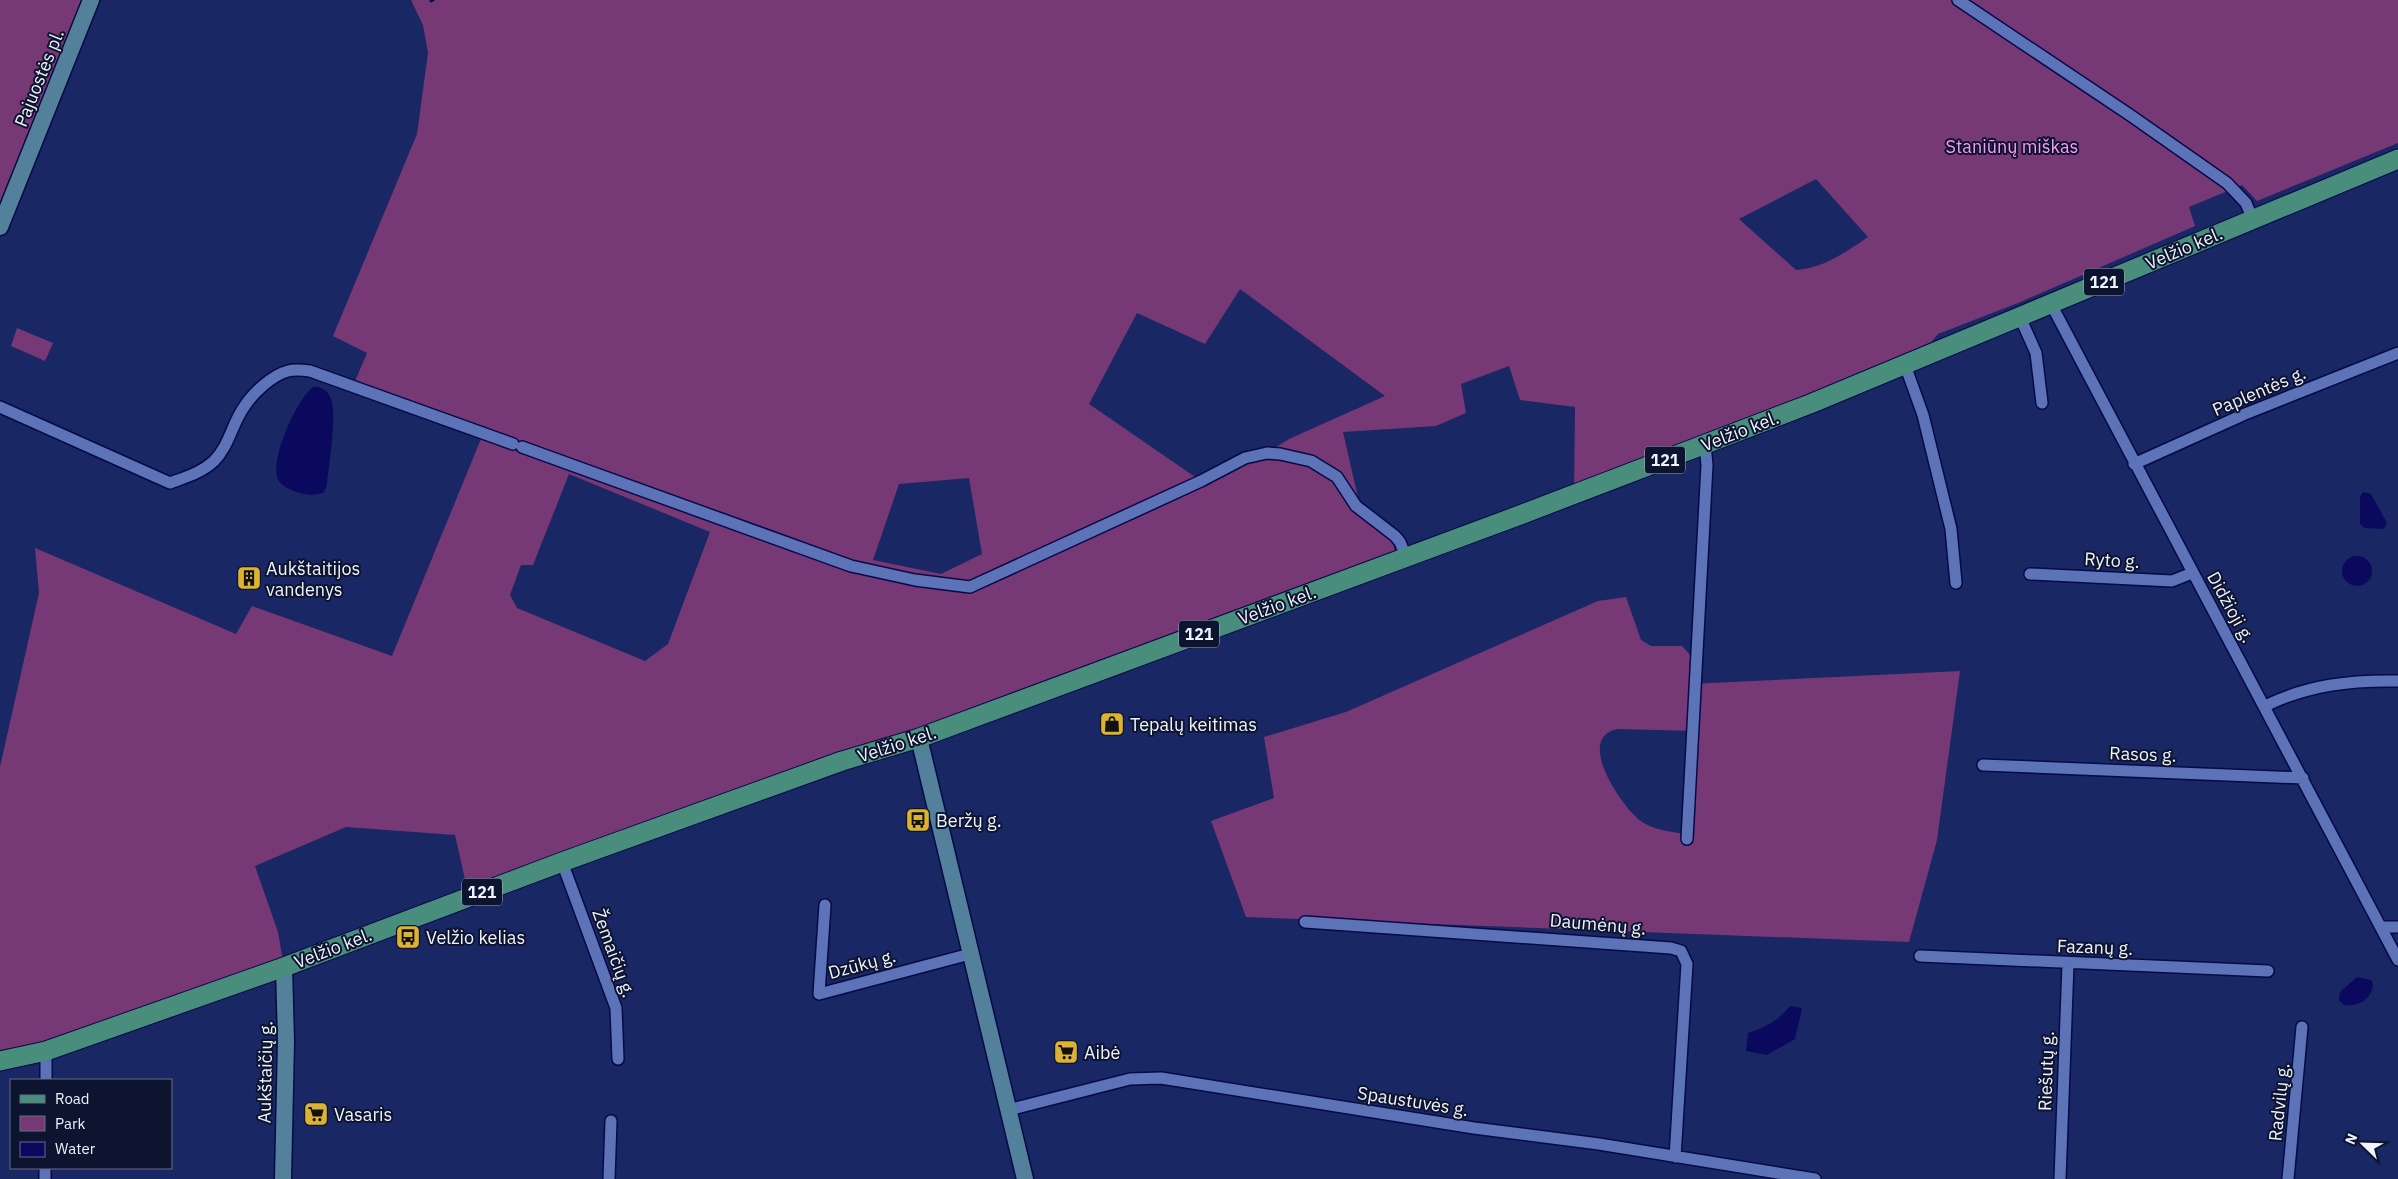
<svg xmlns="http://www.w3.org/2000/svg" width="2398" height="1179" font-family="'IBM Plex Sans',sans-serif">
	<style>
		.green { fill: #773975; fill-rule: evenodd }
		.water { fill: #0a095e }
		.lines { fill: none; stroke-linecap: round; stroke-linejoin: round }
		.stream { stroke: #0a095e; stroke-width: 3 }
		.minor-casing { stroke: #060a47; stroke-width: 14 }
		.secondary-casing { stroke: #060a47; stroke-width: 19 }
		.primary-casing { stroke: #060a47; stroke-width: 21 }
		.minor { stroke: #5d73b8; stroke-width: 11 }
		.secondary { stroke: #53809a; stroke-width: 16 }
		.primary { stroke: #498d7d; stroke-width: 19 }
		.labels { text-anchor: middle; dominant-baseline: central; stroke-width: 4; stroke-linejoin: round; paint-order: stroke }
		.shield { fill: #0c142f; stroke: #acb0be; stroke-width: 1 }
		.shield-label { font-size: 16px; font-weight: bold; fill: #f0f3fb }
		.street-label { font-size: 18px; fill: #f0f3fb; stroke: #0c142f }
		.park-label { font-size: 18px; fill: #ff99f9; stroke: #0c142f }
		.poi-label { font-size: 18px; fill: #f0f3fb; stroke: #0c142f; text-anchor: start }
	</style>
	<rect width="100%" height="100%" fill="#192764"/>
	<path class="green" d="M 0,0 L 91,0 L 0,227 Z
		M 411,0 L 2398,0 L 2398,143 L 2257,201 L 2242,185 L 2189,207 L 2195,226 L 2018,303 L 1938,334 L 1916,360 L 1574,494 L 1575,407 L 1520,400 L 1509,366 L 1461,384 L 1466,413 L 1436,426 L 1343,432 L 1362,515 L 1392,537 L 1395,553 L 469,897 L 455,835 L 346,827 L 255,866 L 278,932 L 284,967 L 62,1039 L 0,1050 L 0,767 L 39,593 L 35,548 L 236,634 L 252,606 L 392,656 L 483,434 L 353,386 L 367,353 L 333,336 L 417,134 L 428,53 L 423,25 ZM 1816,179 L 1868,237 C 1846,252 1824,268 1796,270 L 1739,219 ZM 1240,289 L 1385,396 L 1289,439 L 1267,453 L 1201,481 L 1089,404 L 1137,313 L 1205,344 ZM 569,474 L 710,532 L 668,644 L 645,661 L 517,608 L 510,595 L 521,565 L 533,565 ZM 969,478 L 982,554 L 941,574 L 873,560 L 899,484 Z
		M 17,328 L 53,343 L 45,361 L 11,346 Z
		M 1626,597 L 1641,640 L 1651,646 L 1682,646 L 1690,655 L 1690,684 L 1960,671 L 1937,840 L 1909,942 L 1246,917 L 1211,821 L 1274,798 L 1264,737 L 1346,712 L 1598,601 ZM 1617,729 L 1698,731 L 1691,835 C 1675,832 1656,831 1642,822 C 1623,809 1574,738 1617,729 Z"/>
	<path class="water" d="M 313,387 C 321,386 328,391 331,399 C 337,414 329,465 327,484 L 324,492 C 316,496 305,495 297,492 C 290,490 281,486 278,479 C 269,460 297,399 313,387 Z
		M 2363,492 L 2371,494 L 2387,523 L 2384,529 L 2365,528 L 2360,524 L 2360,497 Z
		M2342 571a15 15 0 1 1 30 0a15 15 0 1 1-30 0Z
		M 2357,977 L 2371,980 L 2373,984 C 2372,999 2359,1007 2344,1005 L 2339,1000 L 2340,992 Z
		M 1790,1006 L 1802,1008 L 1795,1039 L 1767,1055 L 1746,1051 L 1748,1033 C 1766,1027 1779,1020 1790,1006 Z"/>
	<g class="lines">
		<path class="stream" d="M 431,1 L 433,0"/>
		<defs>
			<path id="minor" d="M 1958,0 L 2130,115 L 2227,183 L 2246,203 L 2253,220
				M 2051,304 L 2398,960
				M 2020,317 L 2036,353 L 2042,403
				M 1905,365 L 1923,415 L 1951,529 L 1956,583
				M 0,407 L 170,483 C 186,477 201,473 214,461 C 229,446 232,424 244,407 C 252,394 272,375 288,371 C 295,369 303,370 310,371 L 513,444
				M 522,447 L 851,566 L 915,580 L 970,587 L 1201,481 L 1245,458 L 1267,453 L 1280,454 L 1311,461 L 1337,477 L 1356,506 L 1395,536 L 1400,542 L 1406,557
				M 2134,464 L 2245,414 L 2398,353
				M 2030,574 L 2172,581 L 2192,573
				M 2265,706 C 2308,685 2351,680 2398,681
				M 1983,765 L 2303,778
				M 1687,839 L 1707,465 L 1705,444
				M 562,862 L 616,1008 L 618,1059
				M 825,905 L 819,994 L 970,954
				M 1305,922 L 1671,948 L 1681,951 L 1687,964 L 1675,1157
				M 2381,927 L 2398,927
				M 1920,956 L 2268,971
				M 46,1080 L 46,1051
				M 1008,1110 L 1130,1079 L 1161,1078 L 1474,1128 L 1599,1144 L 1815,1179
				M 45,1179 L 45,1168
				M 609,1179 L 611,1121
				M 2060,1179 L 2068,964
				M 2288,1179 L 2302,1027"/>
			<path id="secondary" d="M 0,227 L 91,0
				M 919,738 L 1025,1179
				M 283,1179 L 286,1041 L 284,967"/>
			<path id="primary" d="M 0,1061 L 46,1051 L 284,967 L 562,862 L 842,761 L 919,738 L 1520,515 L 1810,404 L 2398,159"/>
		</defs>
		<use href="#minor" class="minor-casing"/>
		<use href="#secondary" class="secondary-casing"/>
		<use href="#primary" class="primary-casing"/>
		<use href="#minor" class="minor"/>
		<use href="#secondary" class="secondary"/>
		<use href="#primary" class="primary"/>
	</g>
	<defs>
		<symbol id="building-square" viewBox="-11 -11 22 22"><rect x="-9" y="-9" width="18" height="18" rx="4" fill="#dcb233" stroke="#0c142f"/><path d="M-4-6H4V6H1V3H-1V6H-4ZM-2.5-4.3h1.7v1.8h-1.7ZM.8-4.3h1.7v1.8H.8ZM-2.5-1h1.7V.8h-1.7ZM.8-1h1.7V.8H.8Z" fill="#111"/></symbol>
		<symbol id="shop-square" viewBox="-11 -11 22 22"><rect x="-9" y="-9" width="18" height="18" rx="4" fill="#dcb233" stroke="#0c142f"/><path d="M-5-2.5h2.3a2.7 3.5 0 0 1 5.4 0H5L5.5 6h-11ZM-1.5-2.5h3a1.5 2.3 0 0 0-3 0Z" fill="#111"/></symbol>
		<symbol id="bus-square" viewBox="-11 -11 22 22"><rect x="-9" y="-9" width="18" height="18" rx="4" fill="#dcb233" stroke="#0c142f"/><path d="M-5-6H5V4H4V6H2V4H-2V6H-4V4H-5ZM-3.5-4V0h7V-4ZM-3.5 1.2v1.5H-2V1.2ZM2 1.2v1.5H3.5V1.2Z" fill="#111"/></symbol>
		<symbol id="supermarket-square" viewBox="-11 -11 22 22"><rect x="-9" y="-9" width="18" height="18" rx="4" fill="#dcb233" stroke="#0c142f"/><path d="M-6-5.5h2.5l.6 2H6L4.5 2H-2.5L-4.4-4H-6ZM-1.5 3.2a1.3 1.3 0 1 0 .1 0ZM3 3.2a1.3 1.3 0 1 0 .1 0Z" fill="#111"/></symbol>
	</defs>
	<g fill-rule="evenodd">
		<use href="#building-square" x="235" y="564" width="28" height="28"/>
		<use href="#shop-square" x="1098" y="710" width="28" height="28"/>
		<use href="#bus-square" x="904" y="806" width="28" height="28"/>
		<use href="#bus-square" x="394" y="923" width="28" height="28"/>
		<use href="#supermarket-square" x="1052" y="1038" width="28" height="28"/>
		<use href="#supermarket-square" x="302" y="1100" width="28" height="28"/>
	</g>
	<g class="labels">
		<g class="shield">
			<rect x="2084" y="268.5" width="40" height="27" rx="4"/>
			<rect x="1645" y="446.5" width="40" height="27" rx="4"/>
			<rect x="1179" y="620.5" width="40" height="27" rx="4"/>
			<rect x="462" y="878.5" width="40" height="27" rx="4"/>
		</g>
		<g class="shield-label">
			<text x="2104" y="282">121</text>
			<text x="1665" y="460">121</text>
			<text x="1199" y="634">121</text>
			<text x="482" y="892">121</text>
		</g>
		<g class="street-label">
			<text transform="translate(39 78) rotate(-68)">Pajuostės pl.</text>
			<text transform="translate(2184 248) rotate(-23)">Velžio kel.</text>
			<text transform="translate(2259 391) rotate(-23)">Paplentės g.</text>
			<text transform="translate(1740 431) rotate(-21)">Velžio kel.</text>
			<text transform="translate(2112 560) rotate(3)">Ryto g.</text>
			<text transform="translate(1277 605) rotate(-20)">Velžio kel.</text>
			<text transform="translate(2231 607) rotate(61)">Didžioji g.</text>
			<text transform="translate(897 744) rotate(-18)">Velžio kel.</text>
			<text transform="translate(2143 754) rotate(2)">Rasos g.</text>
			<text transform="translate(1598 924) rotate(5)">Daumėnų g.</text>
			<text transform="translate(2095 947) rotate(2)">Fazanų g.</text>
			<text transform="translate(333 948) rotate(-21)">Velžio kel.</text>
			<text transform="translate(614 953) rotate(70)">Žemaičių g.</text>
			<text transform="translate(862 964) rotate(-15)">Dzūkų g.</text>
			<text transform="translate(2046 1071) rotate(-88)">Riešutų g.</text>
			<text transform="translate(265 1072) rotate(-89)">Aukštaičių g.</text>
			<text transform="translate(1413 1101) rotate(9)">Spaustuvės g.</text>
			<text transform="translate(2279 1102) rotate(-84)">Radvilų g.</text>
		</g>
		<g class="park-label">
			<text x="2012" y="146">Staniūnų miškas</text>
		</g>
		<g class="poi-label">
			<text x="266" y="568">Aukštaitijos<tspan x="266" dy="21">vandenys</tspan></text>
			<text x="1130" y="724">Tepalų keitimas</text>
			<text x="936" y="820">Beržų g.</text>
			<text x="426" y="937">Velžio kelias</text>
			<text x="1084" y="1052">Aibė</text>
			<text x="334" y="1114">Vasaris</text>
		</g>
	</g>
	<rect x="10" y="1079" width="162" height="90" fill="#0c142f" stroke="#676d81"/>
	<rect x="20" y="1095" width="25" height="8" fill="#498d7d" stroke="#676d81"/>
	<text x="55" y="1104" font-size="15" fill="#f0f3fb">Road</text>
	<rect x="20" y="1116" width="25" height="15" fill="#773975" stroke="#676d81"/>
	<text x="55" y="1129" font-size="15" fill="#f0f3fb">Park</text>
	<rect x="20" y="1142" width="25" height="15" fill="#0a095e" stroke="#676d81"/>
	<text x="55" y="1154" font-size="15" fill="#f0f3fb">Water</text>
	<g transform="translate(2363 1144) rotate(293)" stroke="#0c142f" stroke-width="4" paint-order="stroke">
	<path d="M0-4L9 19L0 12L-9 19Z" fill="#f0f3fb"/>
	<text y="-8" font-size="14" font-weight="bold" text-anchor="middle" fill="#f0f3fb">N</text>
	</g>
</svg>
